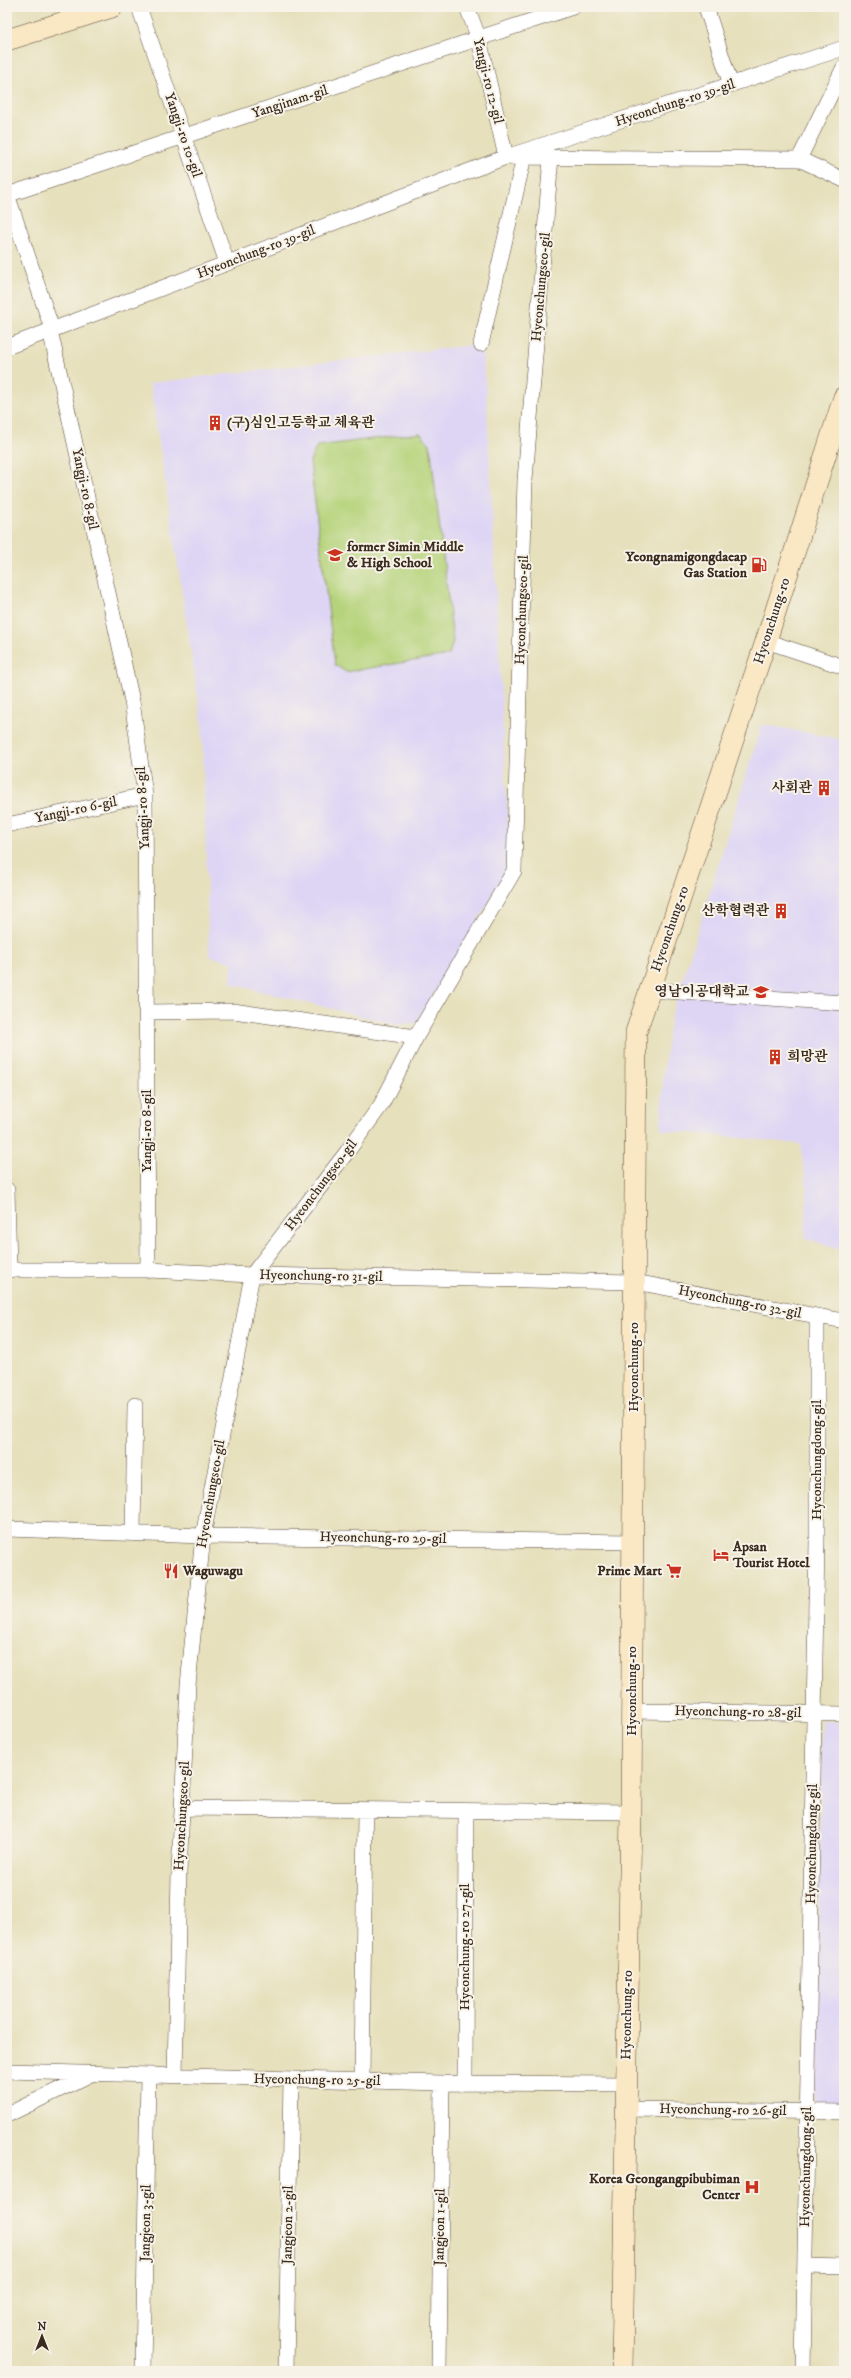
<svg xmlns="http://www.w3.org/2000/svg" width="851" height="2378" font-family="'IM FELL DW Pica','Noto Serif KR',serif">
	<style>
		.built { fill: #ded5f5 }
		.green { fill: #b5d37a; stroke: #787e4c }
		.lines { fill: none; stroke-linecap: round; stroke-linejoin: round }
		.minor-casing { stroke: #554536; stroke-width: 16 }
		.secondary-casing { stroke: #554536; stroke-width: 22 }
		.minor { stroke: #fff; stroke-width: 15 }
		.secondary { stroke: #fae7c3; stroke-width: 21 }
		.labels { text-anchor: middle; dominant-baseline: central; stroke-width: 4; stroke-linejoin: round; paint-order: stroke }
		.street-label { font-size: 14px; fill: #3b2a1e; stroke: #f7f3e8 }
		.poi-label { font-size: 14px; font-weight: bold; fill: #3b2a1e; stroke: #f7f3e8; text-anchor: end }
	</style>
	<rect width="100%" height="100%" fill="#f7f3e8"/>
	<filter id="ink" filterUnits="userSpaceOnUse"><feTurbulence type="fractalNoise" baseFrequency=".025" numOctaves="2"/><feDisplacementMap in="SourceGraphic" scale="8" xChannelSelector="R" yChannelSelector="G"/><feConvolveMatrix kernelMatrix="1 2 1 2 8 2 1 2 1" color-interpolation-filters="sRGB"/></filter>
	<filter id="wash" filterUnits="userSpaceOnUse"><feTurbulence type="fractalNoise" baseFrequency=".012" numOctaves="4" result="noise"/><feDisplacementMap in="SourceGraphic" scale="16" xChannelSelector="R" yChannelSelector="G"/><feGaussianBlur stdDeviation="0.9" result="paint"/><feColorMatrix in="noise" values="0 0 0 0 0 0 0 0 0 0 0 0 0 0 0 0 0 1.4 0 .05"/><feComposite in="paint" operator="in"/></filter>
	<g filter="url(#wash)">
		<rect width="100%" height="100%" fill="#e6e0bc"/>
		<path class="built" d="M 481,344 L 486,388 L 510,867 L 416,1023 L 398,1025 L 231,984 L 232,962 L 209,956 L 202,723 L 150,383 Z
			M 762,724 L 844,740 L 844,1251 L 805,1238 L 807,1189 L 800,1144 L 661,1130 L 663,1077 L 670,1020 Z
			M 822,1721 L 844,1722 L 844,2105 L 814,2105 Z"/>
		<path class="green" d="M 420,433 L 430,444 L 453,641 L 449,655 L 346,672 L 335,665 L 310,461 L 317,446 Z"/>
	</g>
	<g filter="url(#ink)">
		<g class="lines">
			<defs>
				<path id="minor" d="M 139,7 L 227,263
					M 467,7 L 479,39 L 506,157 L 799,159 L 844,180
					M 706,7 L 731,85
					M 799,159 L 844,67
					M 7,194 L 52,329
					M 7,195 L 573,7
					M 50,330 L 132,701 L 145,795 L 148,1270
					M 481,344 L 524,157
					M 7,347 L 506,157 L 844,48
					M 766,641 L 844,667
					M 7,825 L 145,795
					M 649,990 L 844,1003
					M 146,1012 L 233,1011 L 416,1037
					M 7,1190 L 9,1270
					M 7,1270 L 148,1270 L 252,1275 L 635,1282 L 844,1321
					M 7,1529 L 203,1536 L 633,1542
					M 133,1534 L 135,1405
					M 632,1711 L 844,1714
					M 182,1808 L 631,1812
					M 7,2071 L 442,2083 L 626,2084
					M 175,2076 L 179,1872 L 188,1685 L 203,1536 L 252,1275 L 347,1152 L 381,1105 L 416,1037 L 514,871 L 525,480 L 551,157
					M 362,2081 L 365,1810
					M 465,2083 L 466,1811
					M 626,2109 L 844,2112
					M 7,2115 L 89,2075
					M 805,2266 L 844,2267
					M 143,2371 L 148,2075
					M 286,2371 L 291,2079
					M 439,2371 L 442,2083
					M 803,2371 L 817,1541 L 817,1316"/>
				<path id="secondary" d="M 7,40 L 112,7
					M 622,2371 L 631,1812 L 636,1032 L 766,641 L 844,397"/>
			</defs>
			<use href="#minor" class="minor-casing"/>
			<use href="#secondary" class="secondary-casing"/>
			<use href="#minor" class="minor"/>
			<use href="#secondary" class="secondary"/>
		</g>
	</g>
	<defs>
		<symbol id="building-bare" viewBox="-9 -9 18 18"><path d="M-4-6H4V6H1V3H-1V6H-4ZM-2.5-4.3h1.7v1.8h-1.7ZM.8-4.3h1.7v1.8H.8ZM-2.5-1h1.7V.8h-1.7ZM.8-1h1.7V.8H.8Z" fill="#c8321e" stroke="#f7f3e8" stroke-width="2.5" paint-order="stroke"/></symbol>
		<symbol id="school-bare" viewBox="-9 -9 18 18"><path d="M0-5L7-2L0 1L-7-2ZM-4 1L0 2.5L4 1V4Q0 6-4 4Z" fill="#c8321e" stroke="#f7f3e8" stroke-width="2.5" paint-order="stroke"/></symbol>
		<symbol id="fuel-bare" viewBox="-9 -9 18 18"><path d="M-5.5-6h7V0h2V4h1.3V-2.5L3-4.5l.8-.8L6-3V5H2.5V1h-1V6h-7ZM-4.2-4.7v3.2H.2V-4.7Z" fill="#c8321e" stroke="#f7f3e8" stroke-width="2.5" paint-order="stroke"/></symbol>
		<symbol id="university-bare" viewBox="-9 -9 18 18"><path d="M0-5L7-2L0 1L-7-2ZM-4 1L0 2.5L4 1V4Q0 6-4 4Z" fill="#c8321e" stroke="#f7f3e8" stroke-width="2.5" paint-order="stroke"/></symbol>
		<symbol id="hotel-bare" viewBox="-9 -9 18 18"><path d="M-6-4.5h1.5V1H6V5H4.5V3h-9V5H-6ZM-4 0a1.8 1.8 0 1 1 3.6 0ZM.5 0V-2.5h3Q6-2.5 6 0Z" fill="#c8321e" stroke="#f7f3e8" stroke-width="2.5" paint-order="stroke"/></symbol>
		<symbol id="restaurant-bare" viewBox="-9 -9 18 18"><path d="M-5-6h1v4h1v-4h1v4h1v-4h1v5L-1.5 .5V6h-2V.5L-5-1ZM5-6V6H3V1.5H1.5Q1.5-4 5-6Z" fill="#c8321e" stroke="#f7f3e8" stroke-width="2.5" paint-order="stroke"/></symbol>
		<symbol id="supermarket-bare" viewBox="-9 -9 18 18"><path d="M-6-5.5h2.5l.6 2H6L4.5 2H-2.5L-4.4-4H-6ZM-1.5 3.2a1.3 1.3 0 1 0 .1 0ZM3 3.2a1.3 1.3 0 1 0 .1 0Z" fill="#c8321e" stroke="#f7f3e8" stroke-width="2.5" paint-order="stroke"/></symbol>
		<symbol id="hospital-bare" viewBox="-9 -9 18 18"><path d="M-5-5h3v3.5h4V-5h3V5h-3V1.5h-4V5h-3Z" fill="#c8321e" stroke="#f7f3e8" stroke-width="2.5" paint-order="stroke"/></symbol>
	</defs>
	<g fill-rule="evenodd">
		<use href="#building-bare" x="204" y="412" width="22" height="22"/>
		<use href="#school-bare" x="324" y="544" width="22" height="22"/>
		<use href="#fuel-bare" x="748" y="554" width="22" height="22"/>
		<use href="#building-bare" x="813" y="777" width="22" height="22"/>
		<use href="#building-bare" x="770" y="900" width="22" height="22"/>
		<use href="#university-bare" x="750" y="981" width="22" height="22"/>
		<use href="#building-bare" x="764" y="1046" width="22" height="22"/>
		<use href="#hotel-bare" x="710" y="1544" width="22" height="22"/>
		<use href="#restaurant-bare" x="160" y="1560" width="22" height="22"/>
		<use href="#supermarket-bare" x="663" y="1560" width="22" height="22"/>
		<use href="#hospital-bare" x="741" y="2176" width="22" height="22"/>
	</g>
	<g class="labels">
		<g class="street-label">
			<text transform="translate(488 81) rotate(76)">Yangji-ro 12-gil</text>
			<text transform="translate(290 102) rotate(-18)">Yangjinam-gil</text>
			<text transform="translate(675 103) rotate(-18)">Hyeonchung-ro 39-gil</text>
			<text transform="translate(183 135) rotate(71)">Yangji-ro 10-gil</text>
			<text transform="translate(256 252) rotate(-21)">Hyeonchung-ro 39-gil</text>
			<text transform="translate(541 287) rotate(-85)">Hyeonchungseo-gil</text>
			<text transform="translate(85 489) rotate(78)">Yangji-ro 8-gil</text>
			<text transform="translate(522 610) rotate(-88)">Hyeonchungseo-gil</text>
			<text transform="translate(772 621) rotate(-72)">Hyeonchung-ro</text>
			<text transform="translate(143 808) rotate(-93)">Yangji-ro 8-gil</text>
			<text transform="translate(76 810) rotate(-12)">Yangji-ro 6-gil</text>
			<text transform="translate(670 929) rotate(-71)">Hyeonchung-ro</text>
			<text transform="translate(147 1131) rotate(-90)">Yangji-ro 8-gil</text>
			<text transform="translate(321 1185) rotate(-53)">Hyeonchungseo-gil</text>
			<text transform="translate(321 1276) rotate(1)">Hyeonchung-ro 31-gil</text>
			<text transform="translate(740 1302) rotate(11)">Hyeonchung-ro 32-gil</text>
			<text transform="translate(634 1367) rotate(-90)">Hyeonchung-ro</text>
			<text transform="translate(817 1460) rotate(-90)">Hyeonchungdong-gil</text>
			<text transform="translate(211 1494) rotate(-80)">Hyeonchungseo-gil</text>
			<text transform="translate(383 1538) rotate(1)">Hyeonchung-ro 29-gil</text>
			<text transform="translate(632 1691) rotate(-90)">Hyeonchung-ro</text>
			<text transform="translate(738 1712) rotate(1)">Hyeonchung-ro 28-gil</text>
			<text transform="translate(182 1816) rotate(-87)">Hyeonchungseo-gil</text>
			<text transform="translate(812 1844) rotate(-89)">Hyeonchungdong-gil</text>
			<text transform="translate(465 1947) rotate(-90)">Hyeonchung-ro 27-gil</text>
			<text transform="translate(627 2015) rotate(-89)">Hyeonchung-ro</text>
			<text transform="translate(317 2080) rotate(1)">Hyeonchung-ro 25-gil</text>
			<text transform="translate(723 2110) rotate(1)">Hyeonchung-ro 26-gil</text>
			<text transform="translate(806 2167) rotate(-89)">Hyeonchungdong-gil</text>
			<text transform="translate(146 2223) rotate(-89)">Jangjeon 3-gil</text>
			<text transform="translate(288 2225) rotate(-89)">Jangjeon 2-gil</text>
			<text transform="translate(440 2227) rotate(-89)">Jangjeon 1-gil</text>
		</g>
		<g class="poi-label">
			<text x="227" y="423" text-anchor="start">(구)심인고등학교 체육관</text>
			<text x="347" y="547" text-anchor="start">former Simin Middle<tspan x="347" dy="16">&amp; High School</tspan></text>
			<text x="747" y="557">Yeongnamigongdaeap<tspan x="747" dy="16">Gas Station</tspan></text>
			<text x="812" y="788">사회관</text>
			<text x="769" y="911">산학협력관</text>
			<text x="749" y="992">영남이공대학교</text>
			<text x="787" y="1057" text-anchor="start">희망관</text>
			<text x="733" y="1547" text-anchor="start">Apsan<tspan x="733" dy="16">Tourist Hotel</tspan></text>
			<text x="183" y="1571" text-anchor="start">Waguwagu</text>
			<text x="662" y="1571">Prime Mart</text>
			<text x="740" y="2179">Korea Geongangpibubiman<tspan x="740" dy="16">Center</tspan></text>
		</g>
	</g>
	<rect width="851" height="2378" fill="none" stroke="#f7f3e8" stroke-width="24"/>
	<g transform="translate(42 2336)" stroke="#f7f3e8" stroke-width="3" paint-order="stroke">
	<path d="M0-3L7 15L0 10L-7 15Z" fill="#3b2a1e"/>
	<text y="-6" font-size="11" font-weight="bold" text-anchor="middle" fill="#3b2a1e">N</text>
	</g>
</svg>
